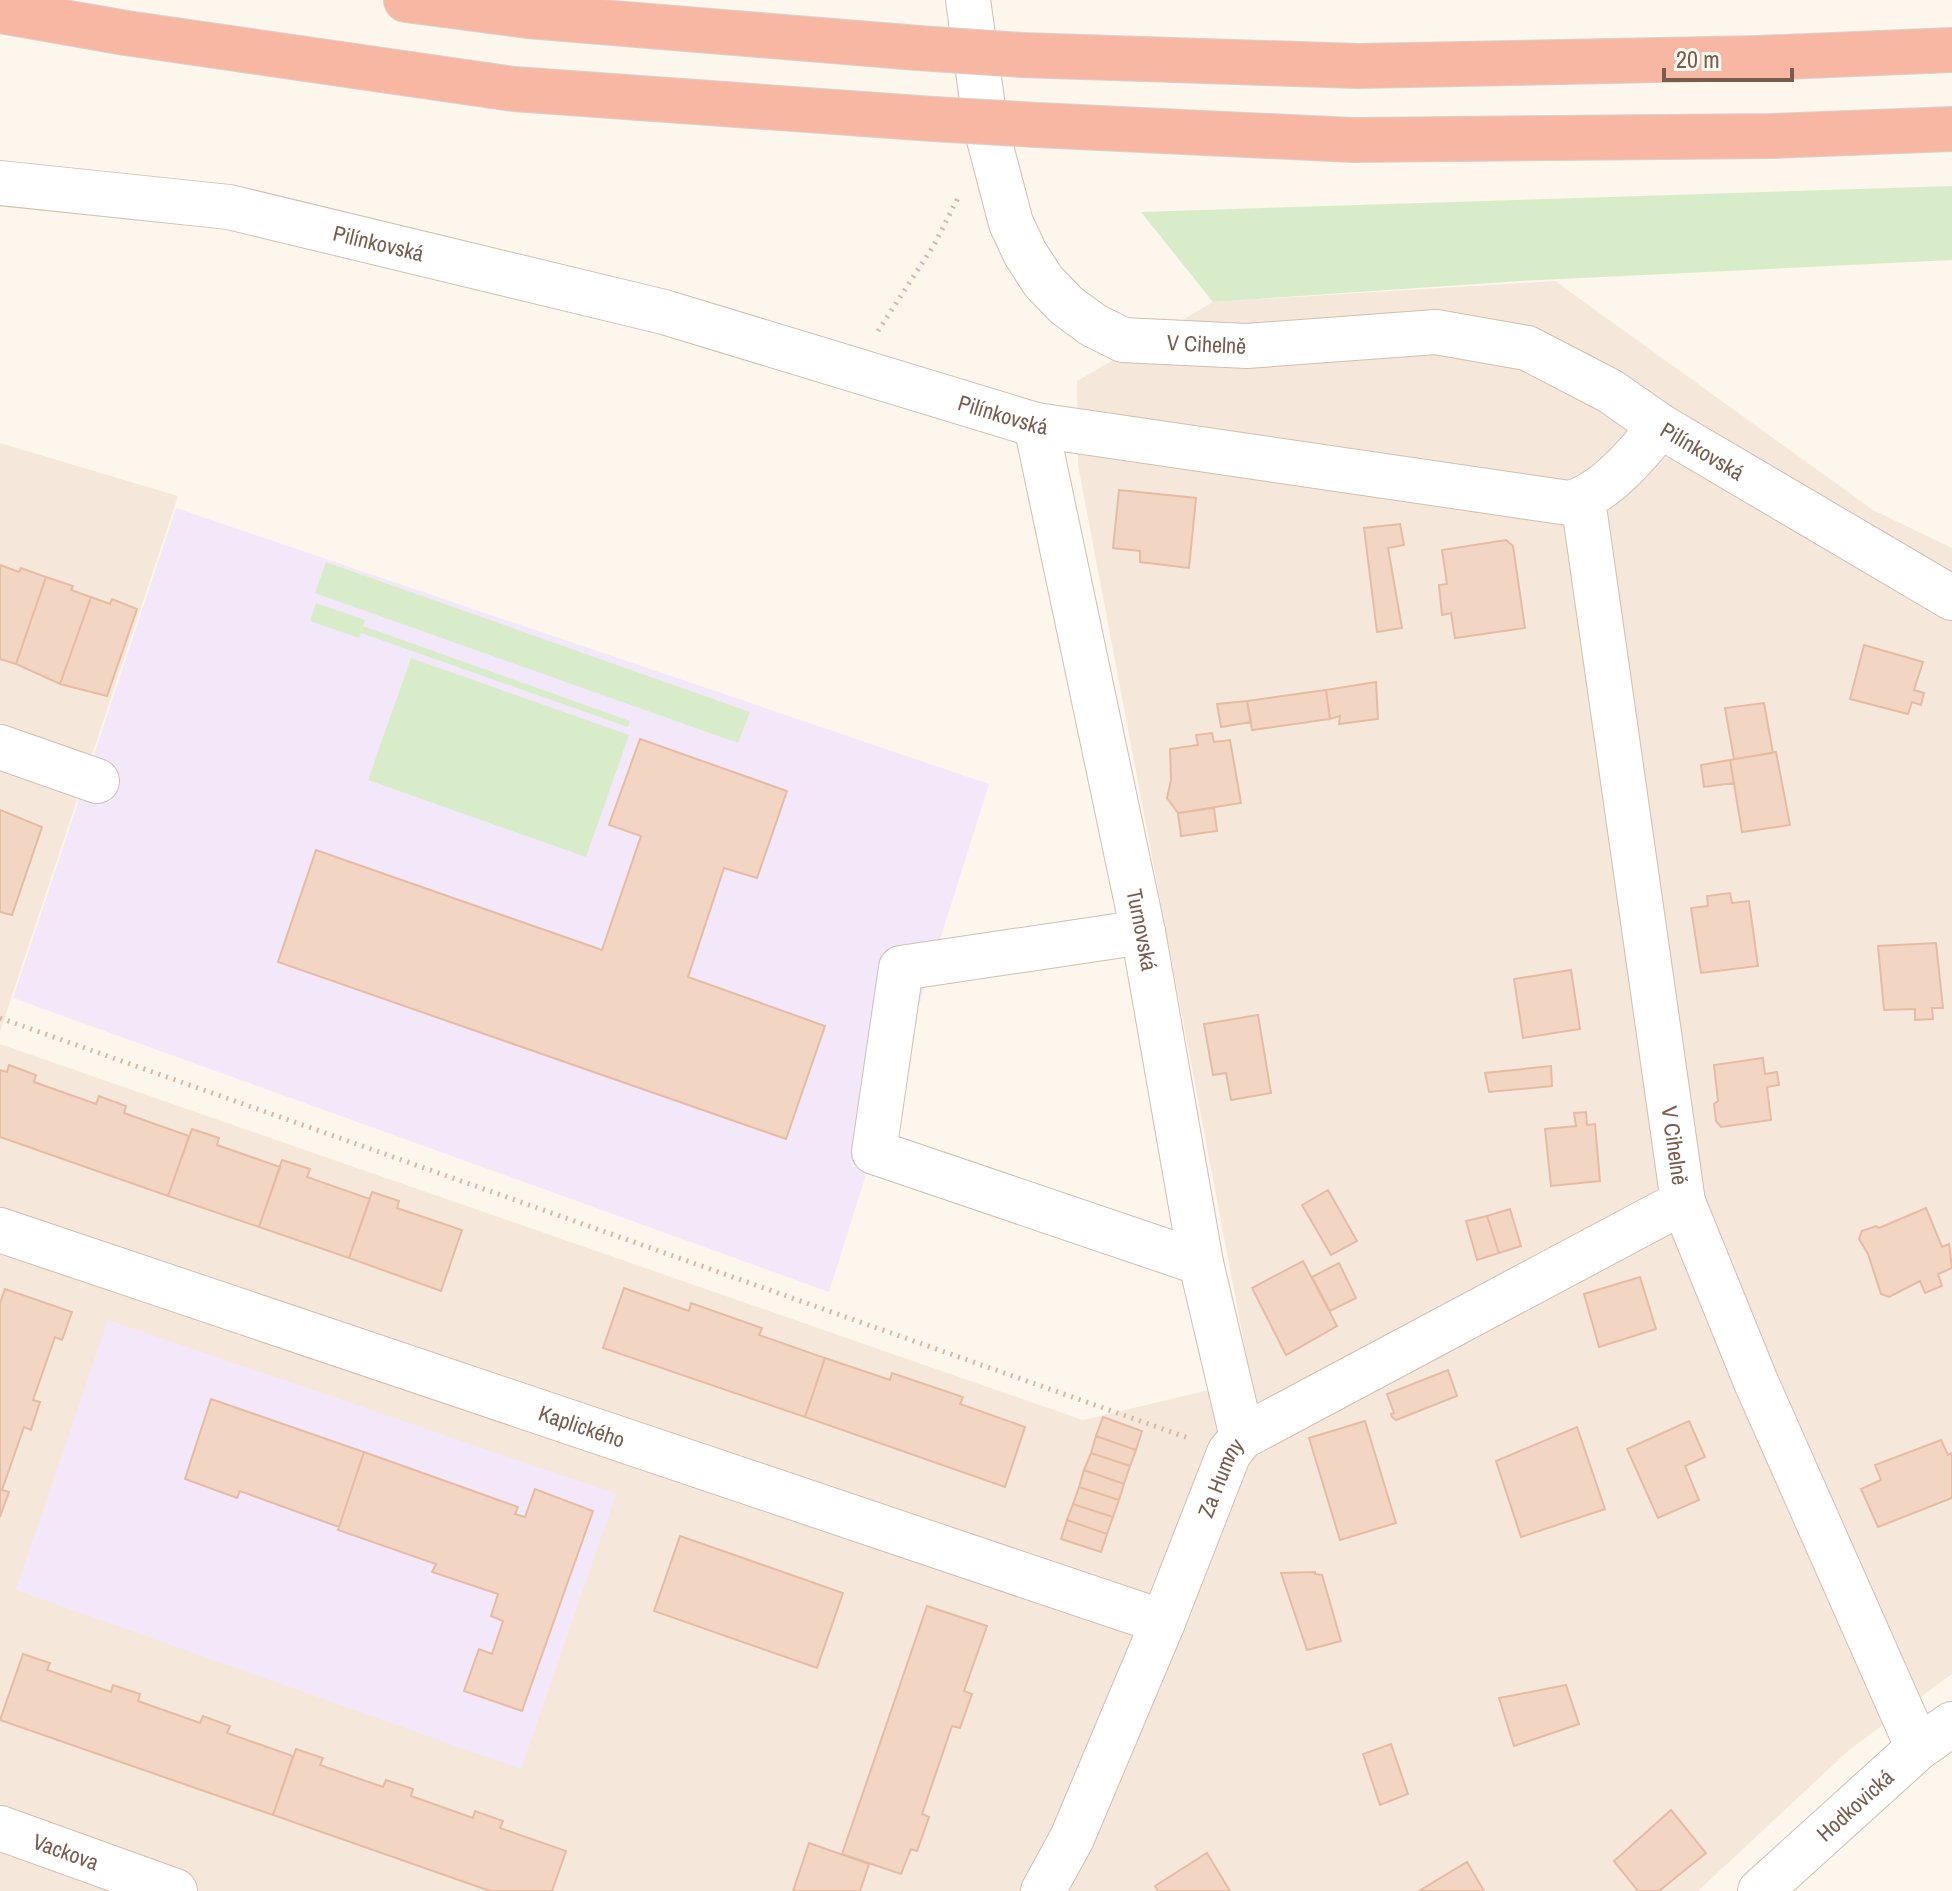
<svg xmlns="http://www.w3.org/2000/svg" width="1952" height="1891" font-family="'Archivo Narrow',sans-serif">
	<style>
		.residential { fill: #f5e8da }
		.education { fill: #f3e8fa }
		.green { fill: #d8ecc9 }
		.building { fill: #f3d5c3; stroke: #e6bba3; stroke-width: 2 }
		.lines { fill: none; stroke-linecap: round; stroke-linejoin: round }
		.minor-casing { stroke: #d1beb0; stroke-width: 46 }
		.highway-casing { stroke: #dad1cd; stroke-width: 46 }
		.path { stroke: #d9b8a5; stroke-width: 5; stroke-dasharray: 2 6; stroke-linecap: butt }
		.minor { stroke: #fff; stroke-width: 44 }
		.highway { stroke: #f7b7a3; stroke-width: 44 }
		.highway-bridge-casing { stroke: #dad1cd; stroke-width: 46; stroke-linecap: butt }
		.highway-bridge { stroke: #f7b7a3; stroke-width: 44 }
		.labels { text-anchor: middle; dominant-baseline: central; stroke-width: 6; stroke-linejoin: round; paint-order: stroke }
		.street-label { font-size: 22px; fill: #7a5c4d; stroke: #fffaf3 }
	</style>
	<rect width="100%" height="100%" fill="#fdf6ec"/>
	<path class="residential" d="M 1555,281 L 1873,510 L 1952,548 L 1952,1674 L 1849,1750 L 1698,1891 L 0,1891 L 0,1044 L 1083,1420 L 1251,1380 L 1078,465 L 1077,381 L 1213,302 Z
		M 0,443 L 178,496 L 0,1032 Z"/>
	<path class="education" d="M 176,508 L 989,784 L 829,1292 L 13,998 Z
		M 108,1320 L 616,1494 L 521,1769 L 16,1590 Z"/>
	<path class="green" d="M 1952,186 L 1952,260 L 1521,281 L 1213,302 L 1141,212 Z
		M 326,562 L 750,712 L 738,743 L 315,593 Z
		M 316,603 L 365,620 L 363,626 L 630,721 L 628,727 L 361,633 L 359,638 L 310,621 Z
		M 411,658 L 629,735 L 586,857 L 368,780 Z"/>
	<path class="building" d="M 1119,490 L 1196,498 L 1189,568 L 1140,562 L 1140,551 L 1113,548 Z
		M 1400,524 L 1404,545 L 1388,548 L 1402,628 L 1377,632 L 1364,528 Z
		M 1506,540 L 1513,546 L 1525,628 L 1455,638 L 1451,613 L 1442,615 L 1439,585 L 1447,584 L 1442,550 Z
		M 0,565 L 19,572 L 21,568 L 46,577 L 16,664 L 0,659 Z
		M 46,577 L 73,586 L 71,590 L 91,597 L 60,684 L 16,664 Z
		M 91,597 L 110,604 L 112,599 L 137,609 L 107,696 L 60,684 Z
		M 1864,645 L 1923,662 L 1914,690 L 1924,693 L 1921,705 L 1912,702 L 1908,714 L 1850,699 Z
		M 1376,682 L 1378,719 L 1339,724 L 1340,716 L 1330,719 L 1326,690 Z
		M 1326,690 L 1330,719 L 1252,730 L 1247,701 Z
		M 1247,701 L 1251,722 L 1221,727 L 1217,704 Z
		M 1764,703 L 1773,753 L 1734,759 L 1725,708 Z
		M 1212,733 L 1214,742 L 1230,740 L 1241,803 L 1178,813 L 1167,798 L 1171,780 L 1170,749 L 1198,745 L 1196,735 Z
		M 640,739 L 787,791 L 757,878 L 724,868 L 688,977 L 825,1026 L 786,1139 L 278,962 L 316,850 L 602,950 L 641,836 L 609,825 Z
		M 1776,752 L 1790,825 L 1742,832 L 1730,760 Z
		M 1730,760 L 1734,783 L 1704,787 L 1701,765 Z
		M 1214,808 L 1217,831 L 1181,836 L 1178,813 Z
		M 0,810 L 42,827 L 12,915 L 0,912 Z
		M 1730,893 L 1732,903 L 1749,901 L 1758,966 L 1701,973 L 1691,908 L 1708,906 L 1707,896 Z
		M 1936,943 L 1943,1008 L 1932,1008 L 1933,1019 L 1915,1020 L 1915,1009 L 1884,1010 L 1878,946 Z
		M 1571,970 L 1580,1029 L 1523,1038 L 1514,979 Z
		M 1258,1015 L 1271,1093 L 1231,1100 L 1226,1073 L 1213,1075 L 1204,1024 Z
		M 1763,1058 L 1765,1074 L 1777,1072 L 1779,1085 L 1767,1087 L 1771,1120 L 1721,1127 L 1716,1121 L 1714,1104 L 1718,1101 L 1714,1065 Z
		M 9,1065 L 36,1075 L 34,1082 L 96,1104 L 99,1096 L 126,1106 L 124,1113 L 189,1136 L 168,1196 L 0,1137 L 0,1070 L 7,1072 Z
		M 1551,1066 L 1552,1086 L 1489,1092 L 1485,1073 Z
		M 1586,1112 L 1587,1125 L 1595,1124 L 1600,1181 L 1551,1186 L 1545,1129 L 1576,1126 L 1574,1113 Z
		M 192,1129 L 219,1138 L 217,1145 L 280,1167 L 259,1227 L 168,1196 Z
		M 282,1160 L 310,1169 L 307,1177 L 370,1199 L 349,1258 L 259,1227 Z
		M 1328,1190 L 1357,1241 L 1331,1255 L 1302,1205 Z
		M 372,1192 L 399,1201 L 397,1208 L 462,1230 L 441,1291 L 349,1258 Z
		M 1926,1208 L 1942,1247 L 1949,1244 L 1952,1268 L 1938,1274 L 1942,1286 L 1925,1293 L 1920,1281 L 1889,1297 L 1881,1294 L 1868,1254 L 1859,1239 L 1862,1231 L 1876,1226 L 1879,1228 Z
		M 1510,1209 L 1521,1246 L 1499,1253 L 1487,1216 Z
		M 1487,1216 L 1499,1253 L 1477,1260 L 1466,1221 Z
		M 1303,1261 L 1337,1326 L 1286,1355 L 1252,1288 Z
		M 1339,1263 L 1356,1298 L 1330,1311 L 1312,1277 Z
		M 1640,1277 L 1656,1329 L 1599,1347 L 1584,1294 Z
		M 624,1288 L 689,1311 L 691,1303 L 762,1328 L 759,1335 L 825,1358 L 805,1417 L 603,1348 Z
		M 5,1289 L 72,1312 L 62,1340 L 55,1337 L 33,1400 L 40,1402 L 31,1430 L 24,1427 L 2,1490 L 9,1492 L 0,1517 L 0,1303 Z
		M 825,1358 L 890,1380 L 892,1373 L 963,1397 L 960,1404 L 1025,1427 L 1005,1487 L 805,1417 Z
		M 1448,1370 L 1457,1396 L 1396,1420 L 1392,1417 L 1391,1414 L 1394,1413 L 1387,1394 Z
		M 211,1399 L 364,1452 L 339,1527 L 240,1491 L 237,1498 L 185,1479 Z
		M 1103,1417 L 1142,1431 L 1136,1450 L 1096,1436 Z
		M 1365,1421 L 1396,1523 L 1340,1540 L 1309,1438 Z
		M 1689,1421 L 1705,1457 L 1685,1466 L 1699,1500 L 1658,1518 L 1627,1449 Z
		M 1577,1427 L 1605,1509 L 1521,1537 L 1496,1461 Z
		M 1096,1436 L 1136,1450 L 1130,1466 L 1091,1453 Z
		M 1941,1440 L 1948,1455 L 1952,1453 L 1952,1498 L 1878,1527 L 1861,1489 L 1881,1480 L 1875,1465 Z
		M 364,1452 L 518,1507 L 515,1514 L 525,1517 L 535,1489 L 593,1511 L 522,1711 L 464,1691 L 479,1649 L 492,1654 L 503,1621 L 491,1616 L 498,1594 L 432,1572 L 436,1564 L 338,1530 Z
		M 1091,1453 L 1130,1466 L 1124,1484 L 1084,1470 Z
		M 1084,1470 L 1124,1484 L 1119,1500 L 1079,1487 Z
		M 1079,1487 L 1119,1500 L 1113,1517 L 1073,1504 Z
		M 1073,1504 L 1113,1517 L 1107,1534 L 1067,1520 Z
		M 1067,1520 L 1107,1534 L 1101,1552 L 1061,1539 Z
		M 680,1536 L 843,1593 L 817,1668 L 654,1611 Z
		M 1315,1572 L 1315,1574 L 1322,1575 L 1341,1641 L 1307,1650 L 1281,1573 Z
		M 927,1606 L 987,1626 L 964,1691 L 972,1694 L 960,1728 L 952,1726 L 922,1814 L 929,1817 L 917,1851 L 911,1849 L 901,1874 L 842,1854 Z
		M 23,1654 L 50,1663 L 47,1670 L 111,1692 L 113,1685 L 140,1694 L 138,1701 L 200,1723 L 203,1716 L 230,1726 L 227,1733 L 293,1756 L 273,1815 L 0,1720 Z
		M 1566,1685 L 1579,1724 L 1514,1746 L 1499,1698 Z
		M 1391,1744 L 1408,1794 L 1380,1805 L 1363,1754 Z
		M 296,1749 L 323,1758 L 320,1765 L 383,1787 L 386,1780 L 413,1789 L 411,1796 L 473,1818 L 475,1811 L 503,1821 L 500,1828 L 566,1851 L 552,1891 L 490,1891 L 273,1815 Z
		M 1671,1810 L 1706,1853 L 1659,1891 L 1638,1891 L 1614,1861 Z
		M 809,1843 L 869,1864 L 860,1891 L 793,1891 Z
		M 1207,1853 L 1230,1891 L 1158,1891 L 1155,1886 Z
		M 1467,1862 L 1484,1891 L 1419,1891 Z"/>
	<g class="lines">
		<defs>
			<g id="minor">
				<path id="s1" d="M 968,0 L 986,128 L 1011,223 L 1025,253 L 1043,281 L 1066,305 L 1093,325 L 1123,340 L 1247,346 L 1436,332 L 1527,348 L 1610,391 L 1660,426 L 1952,598"/>
				<path id="s2" d="M 0,183 L 229,207 L 664,312 L 1036,425 L 1569,503 C 1604,495 1639,453 1660,426"/>
				<path id="s3" d="M 1036,425 L 1143,932 L 1201,1263 L 1242,1437"/>
				<path id="s4" d="M 1583,500 L 1683,1202 L 1756,1382 L 1918,1748"/>
				<path d="M 0,747 L 97,781"/>
				<path d="M 1143,932 L 901,968 L 874,1152 L 1201,1263"/>
				<path id="s5" d="M 0,1230 L 1163,1622"/>
				<path id="s6" d="M 0,1828 L 175,1891"/>
				<path id="s7" d="M 1043,1891 L 1072,1838 L 1163,1622 L 1229,1453 L 1242,1437 L 1683,1202"/>
				<path id="s8" d="M 1760,1891 L 1918,1748 L 1952,1724"/>
			</g>
			<path id="highway" d="M 406,0 L 528,16 L 918,48
				M 0,11 L 126,33 L 514,89 L 933,119
				M 1022,55 L 1358,66 L 1758,58 L 1952,50
				M 1037,125 L 1353,140 L 1772,136 L 1952,129"/>
		</defs>
		<use href="#minor" class="minor-casing"/>
		<use href="#highway" class="highway-casing"/>
		<path class="path" d="M 878,331 L 934,245 L 959,196
			M 0,1018 L 1191,1439"/>
		<use href="#minor" class="minor"/>
		<use href="#highway" class="highway"/>
		<defs>
			<path id="highway-bridge" d="M 918,48 L 1022,55
				M 933,119 L 1037,125"/>
		</defs>
		<use href="#highway-bridge" class="highway-bridge-casing"/>
		<use href="#highway-bridge" class="highway-bridge"/>
	</g>
	<g class="labels">
		<g class="street-label">
			<text stroke="none"><textPath href="#s2" startOffset="384">Pilínkovská</textPath></text>
			<text stroke="none"><textPath href="#s1" startOffset="478">V Cihelně</textPath></text>
			<text stroke="none"><textPath href="#s2" startOffset="1032">Pilínkovská</textPath></text>
			<text stroke="none"><textPath href="#s1" startOffset="1004">Pilínkovská</textPath></text>
			<text stroke="none"><textPath href="#s3" startOffset="516">Turnovská</textPath></text>
			<text stroke="none"><textPath href="#s4" startOffset="652">V Cihelně</textPath></text>
			<text stroke="none"><textPath href="#s5" startOffset="614">Kaplického</textPath></text>
			<text stroke="none"><textPath href="#s7" startOffset="450">Za Humny</textPath></text>
			<text stroke="none"><textPath href="#s8" startOffset="128">Hodkovická</textPath></text>
			<text stroke="none"><textPath href="#s6" startOffset="70">Vackova</textPath></text>
		</g>
	</g>
	<path d="M1664 68v12h128v-12" fill="none" stroke="#7a5c4d" stroke-width="4"/>
	<text x="1676" y="68" font-size="24" fill="#7a5c4d" stroke="#fffaf3" stroke-width="6" paint-order="stroke">20 m</text>
</svg>
